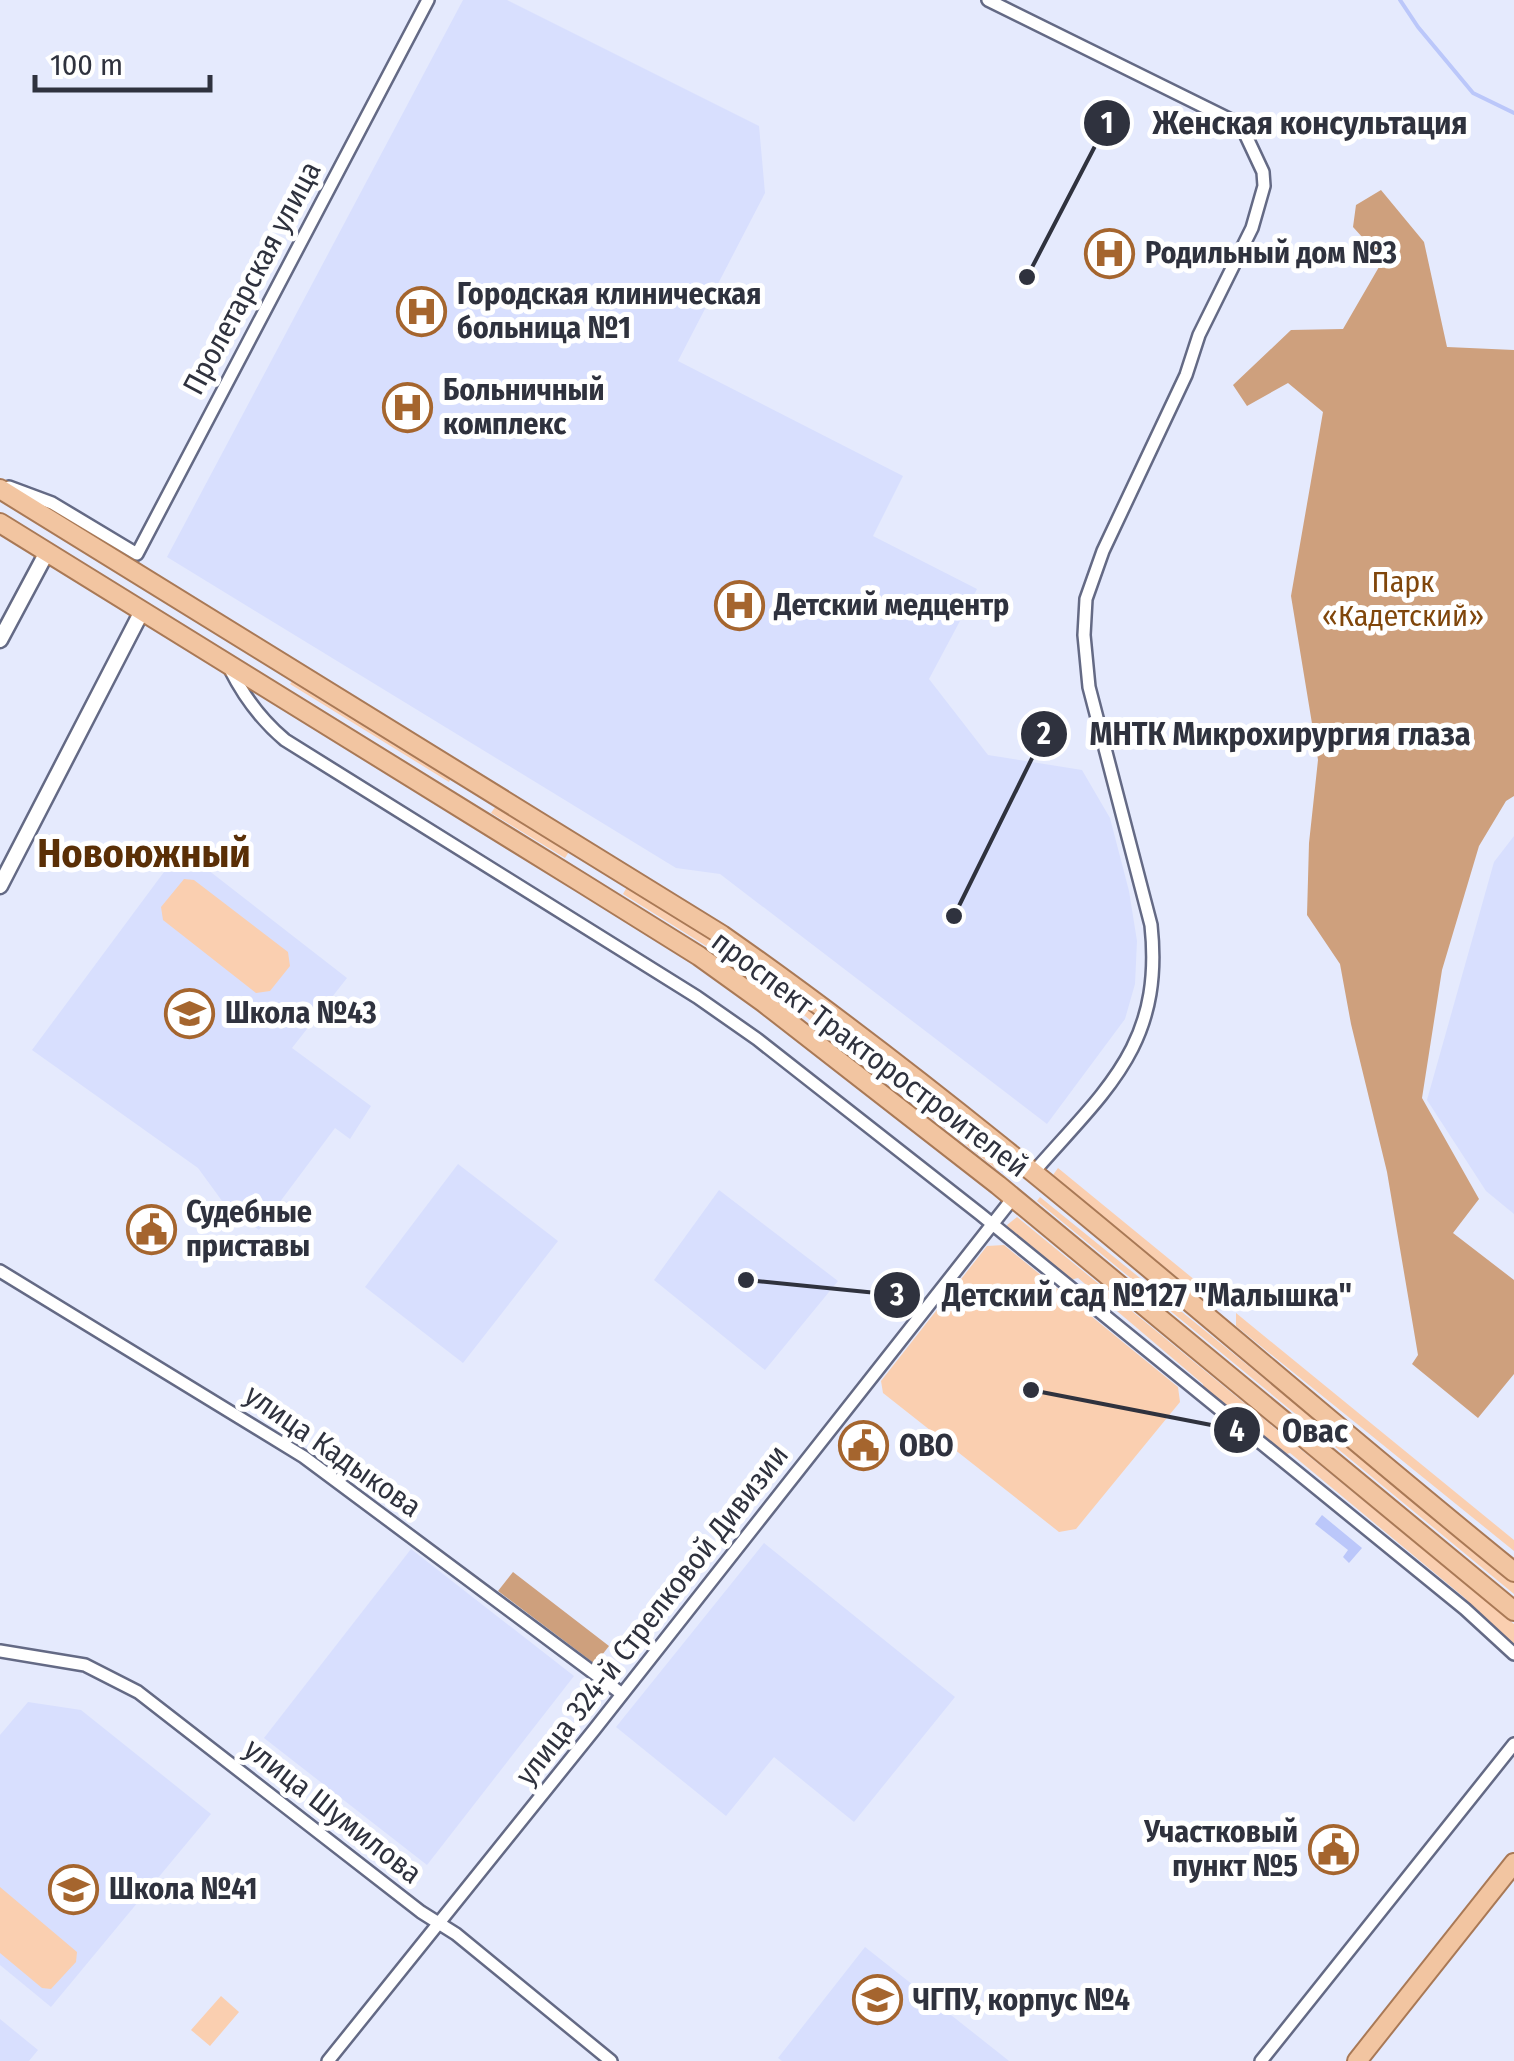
<svg xmlns="http://www.w3.org/2000/svg" width="1514" height="2061" font-family="'Fira Sans Condensed',sans-serif">
	<style>
		.built { fill: #d8dffe }
		.green { fill: #facfb0 }
		.forest { fill: #cea07d }
		.water { fill: #bbc7fa }
		.lines { fill: none; stroke-linecap: round; stroke-linejoin: round }
		.stream { stroke: #bbc7fa; stroke-width: 4 }
		.minor-casing { stroke: #646a85; stroke-width: 16 }
		.tertiary-casing { stroke: #646a85; stroke-width: 19 }
		.primary-casing { stroke: #a97956; stroke-width: 22 }
		.minor { stroke: #fff; stroke-width: 11 }
		.tertiary { stroke: #fff; stroke-width: 14 }
		.primary { stroke: #f2c5a1; stroke-width: 18 }
		.labels { text-anchor: middle; dominant-baseline: central; stroke-width: 10; stroke-linejoin: round; paint-order: stroke }
		.poi-label { font-size: 30px; font-weight: bold; fill: #2f323e; stroke: #fff; text-anchor: start }
		.street-label { font-size: 30px; fill: #2f323e; stroke: #fff }
		.park-label { font-size: 30px; fill: #80460b; stroke: #fff }
		.district-label { font-size: 40px; font-weight: bold; fill: #5a2f06; stroke: #fff }
		.leader { fill: none; stroke: #2f323e; stroke-width: 4 }
		.callout-dot { fill: #2f323e; stroke: #fff; stroke-width: 4 }
		.mark-label { font-size: 30px; text-anchor: middle; font-weight: bold; fill: #fff }
		.callout-label { font-size: 32px; text-anchor: middle; font-weight: bold; fill: #2f323e; stroke: #fff; stroke-width: 10; stroke-linejoin: round; paint-order: stroke }
	</style>
	<rect width="100%" height="100%" fill="#e5eafd"/>
	<path class="built" d="M 463,0 L 507,0 L 759,126 L 765,193 L 678,361 L 903,476 L 873,536 L 977,589 L 929,679 L 988,755 L 1082,770 L 1110,818 L 1129,891 L 1137,941 L 1135,984 L 1125,1019 L 1047,1124 L 720,874 L 676,868 L 167,557 Z
		M 1514,836 L 1514,1214 L 1486,1191 L 1427,1100 L 1494,862 Z
		M 181,849 L 347,978 L 292,1048 L 371,1106 L 350,1139 L 335,1128 L 259,1230 L 225,1205 L 198,1168 L 32,1050 Z
		M 458,1164 L 558,1241 L 463,1363 L 365,1287 Z
		M 719,1190 L 838,1281 L 765,1370 L 654,1280 Z
		M 764,1543 L 955,1697 L 854,1822 L 774,1757 L 726,1816 L 616,1727 Z
		M 411,1549 L 574,1676 L 427,1865 L 264,1738 Z
		M 28,1702 L 81,1710 L 211,1814 L 51,2007 L 0,1965 L 0,1735 Z
		M 865,1947 L 999,2053 L 1009,2061 L 782,2061 L 778,2058 Z
		M 0,2019 L 38,2050 L 29,2061 L 0,2061 Z"/>
	<path class="green" d="M 294,679 L 452,776 L 449,782 L 290,684 Z
		M 496,806 L 570,850 L 565,858 L 491,813 Z
		M 184,879 L 194,880 L 288,952 L 290,966 L 270,991 L 256,993 L 163,920 L 161,907 Z
		M 627,887 L 732,953 L 795,998 L 1000,1163 L 996,1169 L 790,1004 L 727,959 L 623,894 Z
		M 1058,1168 L 1207,1290 L 1196,1293 L 1053,1175 Z
		M 1040,1197 L 1514,1581 L 1514,1594 L 1037,1201 Z
		M 1017,1217 L 1514,1624 L 1514,1647 L 1466,1606 L 1466,1599 L 1290,1453 L 1283,1455 L 1204,1390 L 1203,1384 L 1078,1278 L 1070,1280 L 1009,1231 L 1007,1225 Z
		M 1004,1245 L 1178,1387 L 1180,1402 L 1076,1529 L 1059,1532 L 883,1393 L 881,1381 L 987,1246 Z
		M 1236,1313 L 1514,1540 L 1514,1551 L 1236,1326 Z
		M 0,1887 L 77,1952 L 76,1962 L 51,1989 L 42,1988 L 0,1953 Z
		M 221,1996 L 239,2012 L 210,2046 L 191,2030 Z"/>
	<path class="forest" d="M 1381,190 L 1424,242 L 1447,347 L 1514,350 L 1514,796 L 1506,801 L 1479,846 L 1442,970 L 1422,1098 L 1479,1199 L 1453,1233 L 1514,1280 L 1514,1374 L 1478,1418 L 1412,1364 L 1418,1355 L 1387,1172 L 1351,1024 L 1340,964 L 1307,915 L 1309,843 L 1318,760 L 1291,596 L 1323,412 L 1288,383 L 1247,406 L 1233,385 L 1291,330 L 1343,329 L 1383,260 L 1353,227 L 1356,205 Z
		M 513,1572 L 609,1646 L 595,1664 L 498,1591 Z"/>
	<path class="water" d="M 1322,1515 L 1362,1548 L 1349,1563 L 1343,1557 L 1348,1550 L 1315,1524 Z"/>
	<g class="lines">
		<path class="stream" d="M 1400,0 L 1418,27 L 1473,93 L 1514,113"/>
		<defs>
			<path id="minor" d="M 988,0 L 1241,125 L 1263,172 L 1264,186 L 1252,228 L 1199,335 L 1186,375 L 1103,551 L 1086,599 L 1084,635 L 1089,687 L 1151,925 C 1164,1046 1105,1090 1032,1174
				M 9,487 L 52,503 L 137,554
				M 137,554 L 428,0
				M 230,669 C 244,697 260,719 285,740 L 697,997 L 757,1039 L 980,1214 L 1465,1609 L 1514,1654
				M 0,1271 L 304,1457 L 622,1694
				M 0,1651 L 85,1665 L 138,1692 L 421,1912 L 456,1934 L 611,2061
				M 328,2061 L 594,1730 L 1013,1198
				M 1261,2061 L 1514,1744"/>
			<path id="tertiary" d="M 0,640 L 47,552
				M 0,886 L 142,611"/>
			<path id="primary" d="M 0,489 L 722,935 C 999,1129 1251,1359 1514,1572
				M 0,523 L 582,883 L 699,956 L 763,1002 L 998,1185 L 1514,1611
				M 1357,2061 L 1514,1863"/>
		</defs>
		<use href="#minor" class="minor-casing"/>
		<use href="#tertiary" class="tertiary-casing"/>
		<use href="#primary" class="primary-casing"/>
		<use href="#minor" class="minor"/>
		<use href="#tertiary" class="tertiary"/>
		<use href="#primary" class="primary"/>
	</g>
	<defs>
		<symbol id="hospital-ring" viewBox="-11 -11 22 22"><circle r="9.5" fill="#fff" stroke="#a5652e" stroke-width="1.5"/><path d="M-5-5h3v3.5h4V-5h3V5h-3V1.5h-4V5h-3Z" fill="#a5652e"/></symbol>
		<symbol id="school-ring" viewBox="-11 -11 22 22"><circle r="9.5" fill="#fff" stroke="#a5652e" stroke-width="1.5"/><path d="M0-5L7-2L0 1L-7-2ZM-4 1L0 2.5L4 1V4Q0 6-4 4Z" fill="#a5652e"/></symbol>
		<symbol id="civic-ring" viewBox="-11 -11 22 22"><circle r="9.5" fill="#fff" stroke="#a5652e" stroke-width="1.5"/><path d="M-.6-6.5H3V-4.5H.6V-3L4-1V1h2V6H-6V1h2V-1L-.6-3ZM-1.2 2.5V6h2.4V2.5Z" fill="#a5652e"/></symbol>
		<symbol id="university-ring" viewBox="-11 -11 22 22"><circle r="9.5" fill="#fff" stroke="#a5652e" stroke-width="1.5"/><path d="M0-5L7-2L0 1L-7-2ZM-4 1L0 2.5L4 1V4Q0 6-4 4Z" fill="#a5652e"/></symbol>
	</defs>
	<g fill-rule="evenodd">
		<use href="#hospital-ring" x="1082" y="226" width="55" height="55"/>
		<use href="#hospital-ring" x="394" y="284" width="55" height="55"/>
		<use href="#hospital-ring" x="380" y="380" width="55" height="55"/>
		<use href="#hospital-ring" x="712" y="578" width="55" height="55"/>
		<use href="#school-ring" x="162" y="986" width="55" height="55"/>
		<use href="#civic-ring" x="124" y="1202" width="55" height="55"/>
		<use href="#civic-ring" x="836" y="1418" width="55" height="55"/>
		<use href="#civic-ring" x="1306" y="1822" width="55" height="55"/>
		<use href="#school-ring" x="46" y="1862" width="55" height="55"/>
		<use href="#university-ring" x="850" y="1972" width="55" height="55"/>
	</g>
	<g class="labels">
		<g class="poi-label">
			<text x="1145" y="253">Родильный дом №3</text>
			<text x="457" y="294">Городская клиническая<tspan x="457" dy="34">больница №1</tspan></text>
			<text x="443" y="390">Больничный<tspan x="443" dy="34">комплекс</tspan></text>
			<text x="774" y="605">Детский медцентр</text>
			<text x="225" y="1013">Школа №43</text>
			<text x="186" y="1212">Судебные<tspan x="186" dy="34">приставы</tspan></text>
			<text x="899" y="1446">ОВО</text>
			<text x="1298" y="1832" text-anchor="end">Участковый<tspan x="1298" dy="34">пункт №5</tspan></text>
			<text x="109" y="1889">Школа №41</text>
			<text x="913" y="2000">ЧГПУ, корпус №4</text>
		</g>
		<g class="street-label">
			<text transform="translate(252 278) rotate(-62)">Пролетарская улица</text>
			<text transform="translate(870 1054) rotate(37)">проспект Тракторостроителей</text>
			<text transform="translate(333 1451) rotate(35)">улица Кадыкова</text>
			<text transform="translate(652 1615) rotate(-52)">улица 324-й Стрелковой Дивизии</text>
			<text transform="translate(333 1811) rotate(38)">улица Шумилова</text>
		</g>
		<g class="park-label">
			<text x="1403" y="582">Парк<tspan x="1403" dy="34">«Кадетский»</tspan></text>
		</g>
		<g class="district-label">
			<text x="144" y="854">Новоюжный</text>
		</g>
	</g>
	<path class="leader" d="M1027 277L1107 123M954 916L1044 734M746 1280L897 1295M1031 1390L1237 1430"/>
	<g class="callout-dot">
		<circle cx="1027" cy="277" r="10"/>
		<circle cx="954" cy="916" r="10"/>
		<circle cx="746" cy="1280" r="10"/>
		<circle cx="1031" cy="1390" r="10"/>
		<circle cx="1107" cy="123" r="25"/>
		<circle cx="1044" cy="734" r="25"/>
		<circle cx="897" cy="1295" r="25"/>
		<circle cx="1237" cy="1430" r="25"/>
	</g>
	<g class="mark-label">
		<text x="1107" y="133">1</text>
		<text x="1044" y="744">2</text>
		<text x="897" y="1305">3</text>
		<text x="1237" y="1441">4</text>
	</g>
	<g class="callout-label">
		<text x="1310" y="134">Женская консультация</text>
		<text x="1280" y="745">МНТК Микрохирургия глаза</text>
		<text x="1147" y="1306">Детский сад №127 "Малышка"</text>
		<text x="1315" y="1442">Овас</text>
	</g>
	<path d="M35 75v15h175v-15" fill="none" stroke="#2f323e" stroke-width="5"/>
	<text x="50" y="75" font-size="30" fill="#2f323e" stroke="#ffffff" stroke-width="8" paint-order="stroke">100 m</text>
</svg>
